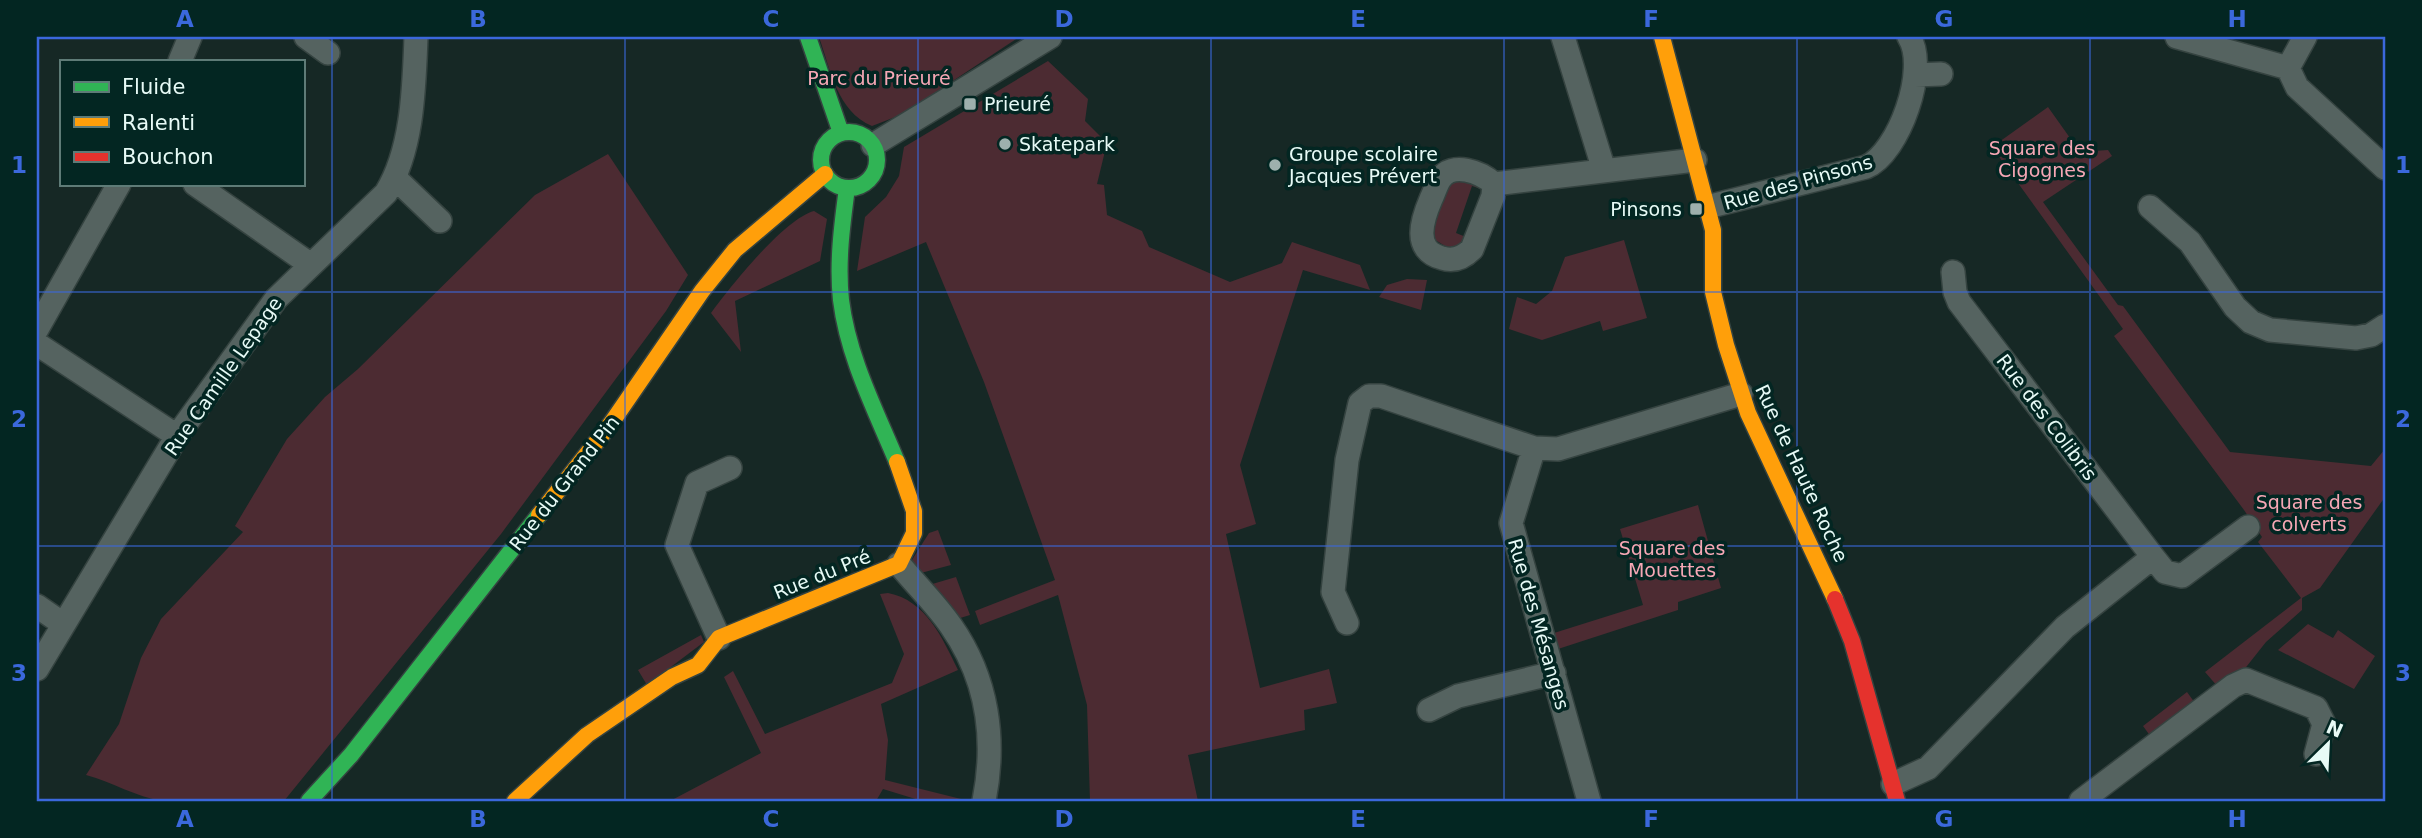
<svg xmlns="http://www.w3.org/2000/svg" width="2422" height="838" font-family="'DejaVu Sans',sans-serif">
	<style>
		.green { fill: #4c2b32 }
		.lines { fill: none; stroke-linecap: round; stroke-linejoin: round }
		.street-casing { stroke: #354340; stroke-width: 26 }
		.fast-casing { stroke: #354340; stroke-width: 19 }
		.slow-casing { stroke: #354340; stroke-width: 19 }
		.jam-casing { stroke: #354340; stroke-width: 19 }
		.street { stroke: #556360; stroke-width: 23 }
		.fast { stroke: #30b455; stroke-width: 16 }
		.slow { stroke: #ff9f0a; stroke-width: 16 }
		.jam { stroke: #e5322d; stroke-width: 16 }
		.grid { fill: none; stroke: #3b68dc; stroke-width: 2; stroke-opacity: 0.55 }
		.poi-dot { fill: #9eb0ad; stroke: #032622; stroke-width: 2.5 }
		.labels { text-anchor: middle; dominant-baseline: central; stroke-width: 7; stroke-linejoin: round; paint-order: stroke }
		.park-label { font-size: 19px; fill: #f6a7b5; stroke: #032622 }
		.poi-label { font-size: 19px; fill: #e7faf6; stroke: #032622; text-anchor: start }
		.street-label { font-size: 19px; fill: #e7faf6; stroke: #032622 }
		.neatline { fill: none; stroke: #3b68dc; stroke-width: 2.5 }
		.grid-label { font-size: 23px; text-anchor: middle; font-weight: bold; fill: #3b68dc }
	</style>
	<rect width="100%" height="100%" fill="#162825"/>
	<path class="green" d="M 819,37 L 1019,37 L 903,114 L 872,126 C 837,111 831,71 819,37 Z
		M 1048,61 L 1088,99 L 1085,121 L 1107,143 L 1097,184 L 1104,185 L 1107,215 L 1142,231 L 1149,247 L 1230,282 L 1282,263 L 1292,242 L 1360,265 L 1370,290 L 1303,270 L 1240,465 L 1256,524 L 1226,534 L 1260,688 L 1329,669 L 1337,703 L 1304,710 L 1305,730 L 1188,755 L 1198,801 L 1090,801 L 1087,705 L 1058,595 L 980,625 L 975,611 L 1055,580 L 984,382 L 926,242 L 857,271 L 865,217 L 886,197 L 899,176 L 904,147 Z
		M 2048,107 L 2080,152 L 2108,150 L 2112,156 L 2043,202 L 2118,305 L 2123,306 L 2230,452 L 2371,466 L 2385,449 L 2385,497 L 2320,588 L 2302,598 L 2302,610 L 2266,642 L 2243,671 L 2236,672 L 2218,687 L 2205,672 L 2301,598 L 2258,542 L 2262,537 L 2244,510 L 2114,336 L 2123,329 L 1992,147 Z
		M 608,154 L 688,275 L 666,311 L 501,534 L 284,801 C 245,801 202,807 163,801 C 135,797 113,782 86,775 L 119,724 L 141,658 L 161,619 L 243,532 L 235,526 L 287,439 L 325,397 L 358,369 L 535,195 Z
		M 1458,176 L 1487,191 L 1472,186 L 1456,233 L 1471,239 L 1469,244 L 1450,249 L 1432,238 L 1433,223 L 1453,179 Z
		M 814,211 L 827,219 L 820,261 L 735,301 L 741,352 L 711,313 C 730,287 784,219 814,211 Z
		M 1624,240 L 1647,318 L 1603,331 L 1600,321 L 1542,340 L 1509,329 L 1517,297 L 1536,304 L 1552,291 L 1565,257 Z
		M 1407,279 L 1427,280 L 1421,310 L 1379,297 L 1387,285 Z
		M 1698,505 L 1721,588 L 1678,602 L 1678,610 L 1558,649 L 1554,633 L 1643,605 L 1620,529 Z
		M 938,530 L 951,565 L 917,574 L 912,560 L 929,533 Z
		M 956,577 L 970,615 L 957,619 L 929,585 Z
		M 888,593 C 926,600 943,639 958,670 L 881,704 L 888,740 L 885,780 L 969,801 L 922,801 L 883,789 L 876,801 L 670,801 L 761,753 L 724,677 L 733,671 L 765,734 L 892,683 L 904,654 L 880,594 Z
		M 2308,624 L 2333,638 L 2338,630 L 2375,656 L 2354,689 L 2278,650 Z
		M 701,635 L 704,642 L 647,685 L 638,670 Z
		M 2187,692 L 2195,703 L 2151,737 L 2143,726 Z"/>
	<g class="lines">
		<defs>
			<path id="street" d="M 306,37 L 328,53
				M 1563,37 L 1604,170
				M 2177,37 L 2288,68
				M 2305,37 L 2288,68 L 2297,87 L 2385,168
				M 180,61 L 190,37
				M 1915,75 L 1941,74
				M 873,145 L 1050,37
				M 395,178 L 440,221
				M 195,184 L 311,265
				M 1494,184 L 1493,196 L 1472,249 C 1464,257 1454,262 1442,258 C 1412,250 1422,220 1431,199 C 1434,193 1436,185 1440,179 C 1452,161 1481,172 1494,184 L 1695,160
				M 1707,207 L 1866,167 C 1899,153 1929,68 1909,37
				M 2150,207 L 2190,242 L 2235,307 L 2251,322 L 2270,330 L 2356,338 L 2371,335 L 2385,326
				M 37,329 L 119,184
				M 37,344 L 177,436
				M 1534,448 L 1511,523 L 1589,801
				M 2153,557 L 2165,572 L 2182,576 L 2248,527
				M 899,564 C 916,585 936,604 951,626 C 988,679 996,740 984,801
				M 37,606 L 63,624
				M 1347,623 L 1333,592 L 1347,460 L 1360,403 L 1369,396 L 1381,396 L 1534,448 L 1558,449 L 1741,394
				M 719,638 L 677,545 L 697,483 L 730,468
				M 37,669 L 177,436 L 276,299 L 386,193 C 413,149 414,87 416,37
				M 1429,710 L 1458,696 L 1554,673
				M 1893,784 L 1928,768 L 2065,627 L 2153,557 L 1959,302 L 1955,292 L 1953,272
				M 2081,801 L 2233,686 L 2246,680 L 2316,708 L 2324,724 L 2316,754"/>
			<path id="fast" d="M 808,37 L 841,133
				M821 160a28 28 0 1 1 56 0a28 28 0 1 1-56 0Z
				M 847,188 C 842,225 837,263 841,300 C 848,357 875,409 897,462
				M 309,801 L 351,755 L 539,515"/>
			<path id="slow" d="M 1662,37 L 1713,230 L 1713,292 L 1726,345 L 1748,413 L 1835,599
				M 539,515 L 612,422 L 702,291 L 735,250 L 825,174
				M 515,801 L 587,735 L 672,677 L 698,665 L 719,638 L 899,564 L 914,533 L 914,511 L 897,462"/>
			<path id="jam" d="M 1835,599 L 1852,641 L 1897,801"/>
		</defs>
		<use href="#street" class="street-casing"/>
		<use href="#fast" class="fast-casing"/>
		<use href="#slow" class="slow-casing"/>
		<use href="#jam" class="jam-casing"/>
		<use href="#street" class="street"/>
		<use href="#fast" class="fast"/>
		<use href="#slow" class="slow"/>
		<use href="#jam" class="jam"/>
	</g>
	<path class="grid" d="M 332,37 L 332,801M 625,37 L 625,801M 918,37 L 918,801M 1211,37 L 1211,801M 1504,37 L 1504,801M 1797,37 L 1797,801M 2090,37 L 2090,801M 37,292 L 2385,292M 37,546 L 2385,546"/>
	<g class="poi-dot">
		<rect x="963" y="97" width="14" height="14" rx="3.5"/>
		<circle cx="1005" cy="144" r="7"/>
		<circle cx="1275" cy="165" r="7"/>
		<rect x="1689" y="202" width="14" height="14" rx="3.5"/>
	</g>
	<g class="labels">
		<g class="park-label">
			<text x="879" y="78">Parc du Prieuré</text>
			<text x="2042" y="148">Square des<tspan x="2042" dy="22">Cigognes</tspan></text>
			<text x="2309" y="502">Square des<tspan x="2309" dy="22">colverts</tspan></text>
			<text x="1672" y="548">Square des<tspan x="1672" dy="22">Mouettes</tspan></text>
		</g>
		<g class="poi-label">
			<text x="984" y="104">Prieuré</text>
			<text x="1019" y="144">Skatepark</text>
			<text x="1289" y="154">Groupe scolaire<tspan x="1289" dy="22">Jacques Prévert</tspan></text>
			<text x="1682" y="209" text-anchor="end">Pinsons</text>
		</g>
		<g class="street-label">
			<text transform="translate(1798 182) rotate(-16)">Rue des Pinsons</text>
			<text transform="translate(223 376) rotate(-55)">Rue Camille Lepage</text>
			<text transform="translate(2047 417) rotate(53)">Rue des Colibris</text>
			<text transform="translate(1802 473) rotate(65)">Rue de Haute Roche</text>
			<text transform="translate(564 483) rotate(-52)">Rue du Grand Pin</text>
			<text transform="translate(822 574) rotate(-22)">Rue du Pré</text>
			<text transform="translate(1539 624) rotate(74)">Rue des Mésanges</text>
		</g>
	</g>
	<rect width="2422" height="838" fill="none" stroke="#032622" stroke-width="77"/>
	<rect x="60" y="60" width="245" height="126" fill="#032622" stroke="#5e7b77" stroke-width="2"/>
	<rect x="74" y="82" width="35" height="10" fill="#30b455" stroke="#5e7b77" stroke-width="2"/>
	<text x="122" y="94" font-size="21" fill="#e7faf6">Fluide</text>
	<rect x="74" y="117" width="35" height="10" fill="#ff9f0a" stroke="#5e7b77" stroke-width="2"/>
	<text x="122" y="130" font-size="21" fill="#e7faf6">Ralenti</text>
	<rect x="74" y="152" width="35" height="10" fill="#e5322d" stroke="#5e7b77" stroke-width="2"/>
	<text x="122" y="164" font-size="21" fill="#e7faf6">Bouchon</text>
	<g transform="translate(2328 744) rotate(24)" stroke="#032622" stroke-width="5" paint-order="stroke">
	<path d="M0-5L12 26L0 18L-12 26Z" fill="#e7faf6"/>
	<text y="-10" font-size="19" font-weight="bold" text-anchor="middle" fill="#e7faf6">N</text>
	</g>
	<rect x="38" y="38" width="2346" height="762" class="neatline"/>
	<g class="grid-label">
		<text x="185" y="27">A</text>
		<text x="478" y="27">B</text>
		<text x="771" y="27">C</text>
		<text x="1064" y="27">D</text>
		<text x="1358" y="27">E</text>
		<text x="1651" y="27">F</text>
		<text x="1944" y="27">G</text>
		<text x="2237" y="27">H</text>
		<text x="19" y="173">1</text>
		<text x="2403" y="173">1</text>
		<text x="19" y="427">2</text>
		<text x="2403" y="427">2</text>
		<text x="19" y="681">3</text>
		<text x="2403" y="681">3</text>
		<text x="185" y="827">A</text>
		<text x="478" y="827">B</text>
		<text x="771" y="827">C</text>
		<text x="1064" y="827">D</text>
		<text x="1358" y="827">E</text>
		<text x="1651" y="827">F</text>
		<text x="1944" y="827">G</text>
		<text x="2237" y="827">H</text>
	</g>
</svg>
